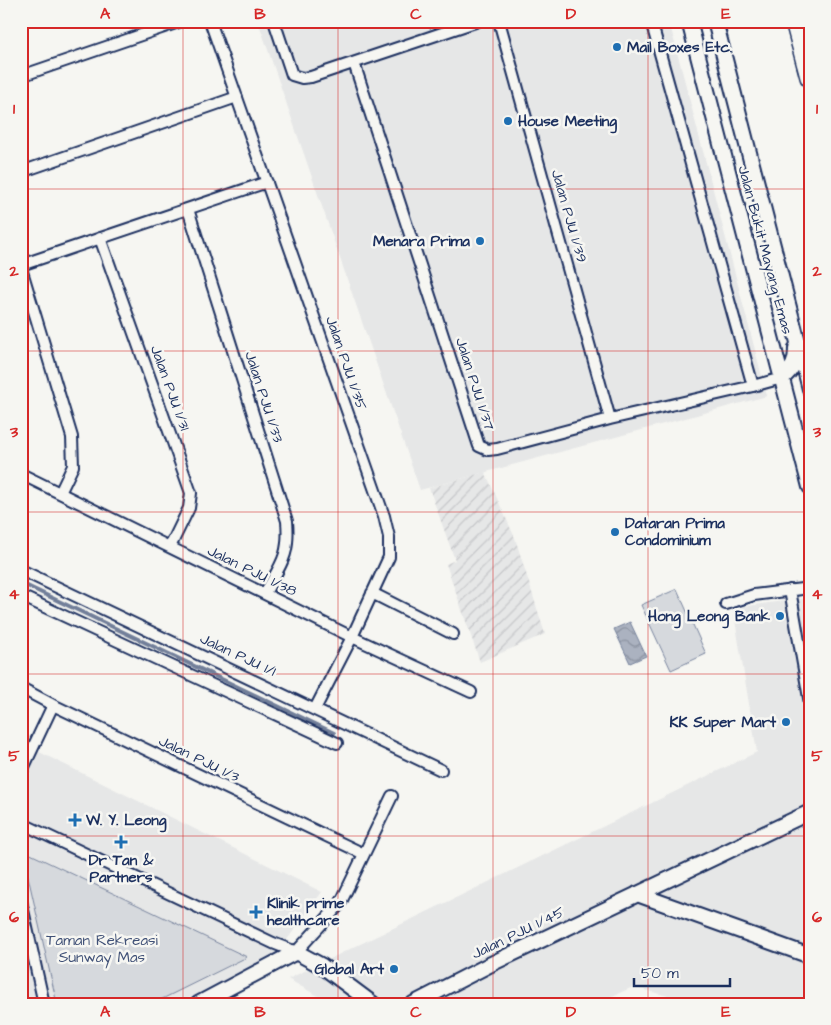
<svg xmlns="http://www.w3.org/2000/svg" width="831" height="1025" font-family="'Architects Daughter',sans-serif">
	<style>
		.built { fill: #e6e7e7 }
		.industrial { fill: url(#industrial-furrows) }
		.green { fill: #d6d9dd; stroke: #78849e }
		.water { fill: url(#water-waves); stroke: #717e99 }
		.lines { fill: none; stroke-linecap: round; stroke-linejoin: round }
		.stream { stroke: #717e99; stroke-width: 4 }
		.minor-casing { stroke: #1b2f5e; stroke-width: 14 }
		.secondary-casing { stroke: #1b2f5e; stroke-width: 18 }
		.motorway-casing { stroke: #1b2f5e; stroke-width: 22 }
		.minor { stroke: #f6f6f2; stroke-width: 10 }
		.secondary { stroke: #f6f6f2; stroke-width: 14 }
		.motorway { stroke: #f6f6f2; stroke-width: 19 }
		.grid { fill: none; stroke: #d62828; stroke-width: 1; stroke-opacity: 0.55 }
		.poi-dot { fill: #1f6fb2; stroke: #f6f6f2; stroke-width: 2 }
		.labels { text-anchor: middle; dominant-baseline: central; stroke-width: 5; stroke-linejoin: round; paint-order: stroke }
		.poi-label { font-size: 15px; font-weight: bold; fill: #1b2f5e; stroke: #f6f6f2; text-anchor: start }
		.street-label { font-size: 15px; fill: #1b2f5e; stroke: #f6f6f2 }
		.park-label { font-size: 15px; fill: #405177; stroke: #f6f6f2 }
		.neatline { fill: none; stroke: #d62828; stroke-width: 2 }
		.grid-label { font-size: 16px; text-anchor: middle; font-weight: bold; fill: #d62828 }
	</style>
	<defs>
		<pattern id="industrial-furrows" width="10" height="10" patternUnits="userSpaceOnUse" patternTransform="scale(1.25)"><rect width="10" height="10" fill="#e6e7e7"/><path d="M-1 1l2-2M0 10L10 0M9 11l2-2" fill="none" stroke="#c5c6c9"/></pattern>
		<pattern id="water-waves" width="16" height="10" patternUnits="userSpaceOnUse" patternTransform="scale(1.25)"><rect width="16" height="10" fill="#abb2c0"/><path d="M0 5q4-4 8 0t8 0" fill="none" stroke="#8a919f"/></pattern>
	</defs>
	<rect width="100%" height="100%" fill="#f6f6f2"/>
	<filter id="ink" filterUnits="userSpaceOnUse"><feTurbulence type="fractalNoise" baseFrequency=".02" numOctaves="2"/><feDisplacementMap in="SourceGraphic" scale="10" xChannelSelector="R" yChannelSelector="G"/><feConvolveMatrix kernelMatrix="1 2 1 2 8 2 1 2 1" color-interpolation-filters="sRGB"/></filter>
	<g filter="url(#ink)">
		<path class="built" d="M 258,21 L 669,21 L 767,396 L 420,490 Z
			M 806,598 L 810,626 L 810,1004 L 699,1004 L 633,987 L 594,1004 L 332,1004 L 288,979 L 757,752 L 733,608 Z
			M 21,743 L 322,892 L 278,952 L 178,1004 L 21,1004 Z"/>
		<path class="industrial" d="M 485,472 L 515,538 L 545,634 L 480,662 L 446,564 L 455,560 L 429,488 Z"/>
		<path class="green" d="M 677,589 L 706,654 L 671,670 L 641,605 Z
			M 22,850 L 247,957 L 152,1004 L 57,1004 Z"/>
		<path class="water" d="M 630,622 L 646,656 L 630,663 L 614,629 Z"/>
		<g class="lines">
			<path class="stream" d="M 21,583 L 334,733"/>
			<defs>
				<path id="minor" d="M 210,21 L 384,516 L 389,537 L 389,557 L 352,637 L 315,709
					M 274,21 L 292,75 L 302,78 L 311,77 L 478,21
					M 499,21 L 610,419
					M 651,21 L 753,386
					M 354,63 L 479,446 L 488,450 L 497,449 L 610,419 L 753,386 L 782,378
					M 21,76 L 182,21
					M 21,172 L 237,97
					M 188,209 L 287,521 C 290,556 281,564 265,593
					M 100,238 L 191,493 L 189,508 L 170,547
					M 21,265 L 267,182
					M 21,268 L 72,437 L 73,466 L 60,493
					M 21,474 L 352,637 L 471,692
					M 21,570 L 441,770
					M 790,590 L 810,704
					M 372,593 L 453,634
					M 21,596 L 337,743
					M 726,604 L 754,595 L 810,588
					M 21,688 L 53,705 L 364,854
					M 21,773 L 53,705
					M 21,823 L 273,943 L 296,952 L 340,904 L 392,796
					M 21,901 L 44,1004"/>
				<path id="secondary" d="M 689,21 L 810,487
					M 715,21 L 810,389
					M 782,378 C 793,370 796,361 796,348
					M 637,894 L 810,956
					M 198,1004 L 296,952 L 322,966 L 373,1004
					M 413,1004 L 491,964 L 810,812"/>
				<path id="motorway" d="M 795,21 L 810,77"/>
			</defs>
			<use href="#minor" class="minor-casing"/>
			<use href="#secondary" class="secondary-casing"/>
			<use href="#motorway" class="motorway-casing"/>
			<use href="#minor" class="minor"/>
			<use href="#secondary" class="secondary"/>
			<use href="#motorway" class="motorway"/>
		</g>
	</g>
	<path class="grid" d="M 183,21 L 183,1004M 338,21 L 338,1004M 493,21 L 493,1004M 648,21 L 648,1004M 21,189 L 810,189M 21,351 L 810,351M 21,512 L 810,512M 21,674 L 810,674M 21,836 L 810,836"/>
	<g class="poi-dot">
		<circle cx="617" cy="47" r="5"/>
		<circle cx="508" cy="121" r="5"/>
		<circle cx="480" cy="241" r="5"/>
		<circle cx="615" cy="532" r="5"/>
		<circle cx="780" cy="616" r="5"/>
		<circle cx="786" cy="722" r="5"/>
		<path d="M72.5 812.5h5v5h5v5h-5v5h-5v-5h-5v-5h5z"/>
		<path d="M118.5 834.5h5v5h5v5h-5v5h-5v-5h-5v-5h5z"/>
		<path d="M253.5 904.5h5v5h5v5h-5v5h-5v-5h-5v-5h5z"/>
		<circle cx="394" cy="969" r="5"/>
	</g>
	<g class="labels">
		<g class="poi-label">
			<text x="627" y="47">Mail Boxes Etc.</text>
			<text x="518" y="121">House Meeting</text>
			<text x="470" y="241" text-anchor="end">Menara Prima</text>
			<text x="625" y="523">Dataran Prima<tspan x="625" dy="17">Condominium</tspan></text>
			<text x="770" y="616" text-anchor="end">Hong Leong Bank</text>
			<text x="776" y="722" text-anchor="end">KK Super Mart</text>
			<text x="86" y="820">W. Y. Leong</text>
			<text x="121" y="860" text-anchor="middle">Dr Tan &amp;<tspan x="121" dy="17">Partners</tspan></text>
			<text x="267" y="903">Klinik prime<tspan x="267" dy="17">healthcare</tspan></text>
			<text x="384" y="969" text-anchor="end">Global Art</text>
		</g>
		<g class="street-label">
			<text transform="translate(569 216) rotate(74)">Jalan PJU 1/39</text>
			<text transform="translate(765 250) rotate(75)">Jalan Bukit Mayang Emas</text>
			<text transform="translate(346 363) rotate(71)">Jalan PJU 1/35</text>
			<text transform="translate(475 384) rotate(72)">Jalan PJU 1/37</text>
			<text transform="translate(170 388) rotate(70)">Jalan PJU 1/31</text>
			<text transform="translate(264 397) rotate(72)">Jalan PJU 1/33</text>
			<text transform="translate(252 571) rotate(26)">Jalan PJU 1/38</text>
			<text transform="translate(238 655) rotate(25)">Jalan PJU 1/1</text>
			<text transform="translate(199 759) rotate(26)">Jalan PJU 1/3</text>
			<text transform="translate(518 933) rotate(-26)">Jalan PJU 1/45</text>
		</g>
		<g class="park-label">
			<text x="102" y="940">Taman Rekreasi<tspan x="102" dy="17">Sunway Mas</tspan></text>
		</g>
	</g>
	<rect width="831" height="1025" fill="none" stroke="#f6f6f2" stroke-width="55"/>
	<path d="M634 978v8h96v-8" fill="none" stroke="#1b2f5e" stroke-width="2.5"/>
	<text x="641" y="978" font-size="15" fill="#1b2f5e" stroke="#f6f6f2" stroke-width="4" paint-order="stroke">50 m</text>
	<rect x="28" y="28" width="776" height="970" class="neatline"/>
	<g class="grid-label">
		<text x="105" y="19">A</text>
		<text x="260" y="19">B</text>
		<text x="416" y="19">C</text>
		<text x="571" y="19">D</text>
		<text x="726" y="19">E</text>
		<text x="14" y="114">1</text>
		<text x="817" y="114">1</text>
		<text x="14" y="276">2</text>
		<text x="817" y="276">2</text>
		<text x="14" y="437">3</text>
		<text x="817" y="437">3</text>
		<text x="14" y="599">4</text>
		<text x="817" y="599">4</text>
		<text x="14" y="761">5</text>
		<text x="817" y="761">5</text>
		<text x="14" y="922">6</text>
		<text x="817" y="922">6</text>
		<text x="105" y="1017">A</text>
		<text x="260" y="1017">B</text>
		<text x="416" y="1017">C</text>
		<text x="571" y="1017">D</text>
		<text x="726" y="1017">E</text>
	</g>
</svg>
